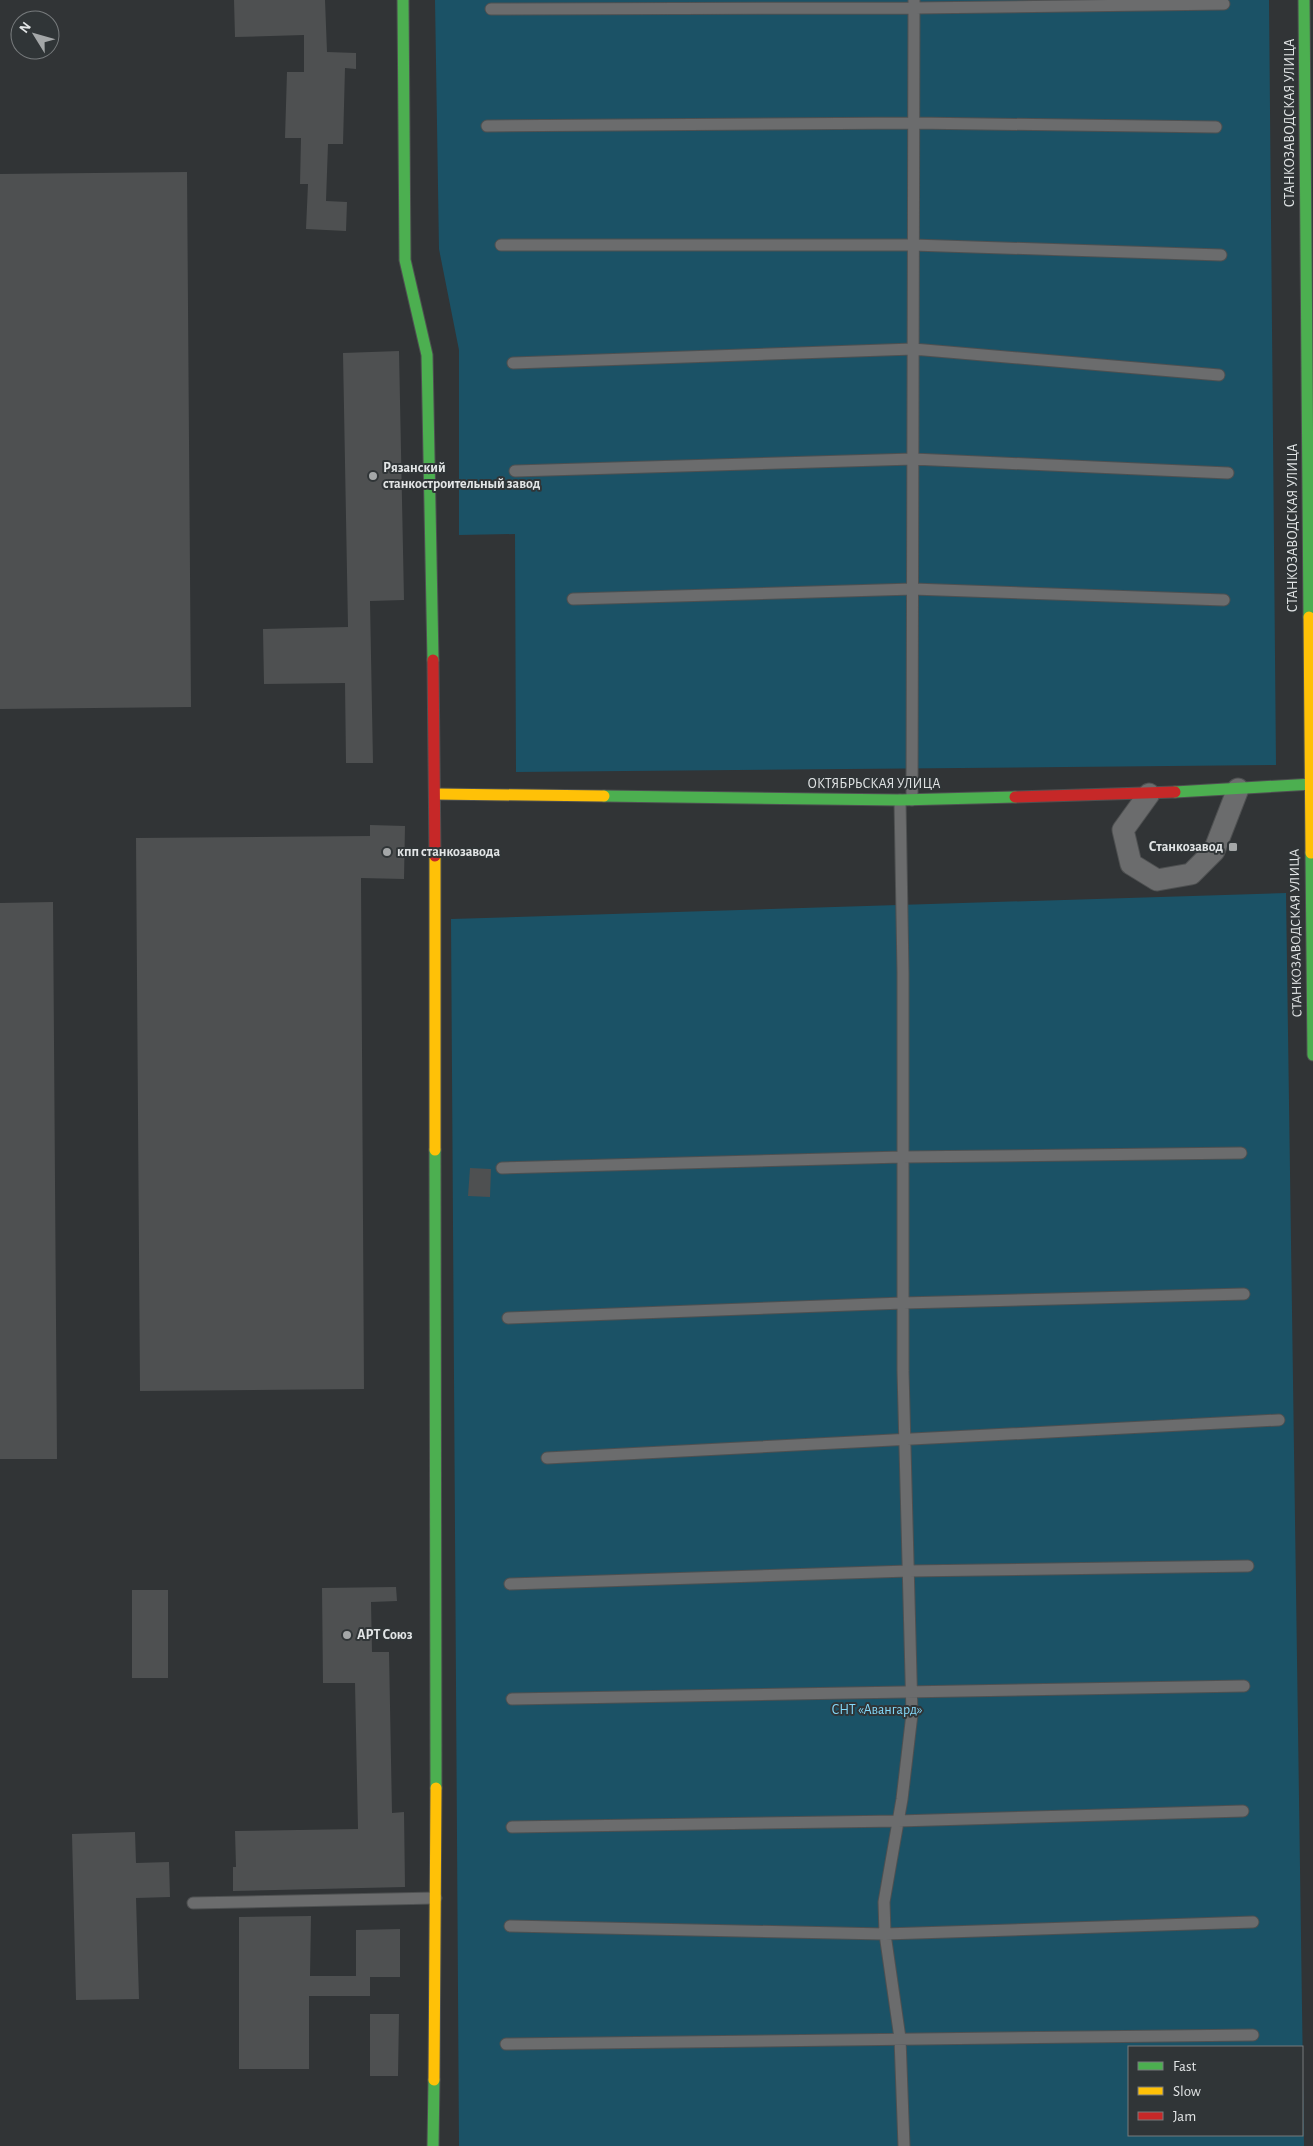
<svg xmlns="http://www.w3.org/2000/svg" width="1313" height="2146" font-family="'Alegreya Sans',sans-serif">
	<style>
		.green { fill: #1b5266; fill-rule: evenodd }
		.building { fill: #4e5051 }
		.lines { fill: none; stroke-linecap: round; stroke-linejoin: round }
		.lane-casing { stroke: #4e5051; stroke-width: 13 }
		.street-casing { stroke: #4e5051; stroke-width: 23 }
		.fast-casing { stroke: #4e5051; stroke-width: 13 }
		.slow-casing { stroke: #4e5051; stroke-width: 13 }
		.jam-casing { stroke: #4e5051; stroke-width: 13 }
		.lane { stroke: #6b6c6d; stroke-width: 11 }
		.street { stroke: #6b6c6d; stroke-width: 21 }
		.fast { stroke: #4caf50; stroke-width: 11 }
		.slow { stroke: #ffc107; stroke-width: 11 }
		.jam { stroke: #c62828; stroke-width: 11 }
		.poi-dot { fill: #a4a7a8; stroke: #303537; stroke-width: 2 }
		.labels { text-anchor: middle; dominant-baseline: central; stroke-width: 4; stroke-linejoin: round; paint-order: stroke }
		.street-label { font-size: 14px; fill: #e2e5e6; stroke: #303537 }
		.poi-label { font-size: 14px; font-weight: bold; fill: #e2e5e6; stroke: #303537; text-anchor: start }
		.park-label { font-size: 14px; fill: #84d9fa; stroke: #303537 }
	</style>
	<rect width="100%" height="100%" fill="#313436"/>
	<path class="green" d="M 435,0 L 1269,0 L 1276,765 L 516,772 L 515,534 L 459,535 L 459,350 L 439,249 Z
		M 1286,893 L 1304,2146 L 459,2146 L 451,919 ZM 1129,2047 L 1302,2047 L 1302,2135 L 1129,2135 Z"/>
	<path class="building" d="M 234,0 L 325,0 L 327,52 L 356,53 L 356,69 L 345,68 L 343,144 L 328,144 L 326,201 L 347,202 L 346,231 L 306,229 L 308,184 L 300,184 L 301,138 L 285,138 L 287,72 L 304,72 L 304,35 L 235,37 Z
		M 187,172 L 191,707 L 0,709 L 0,174 Z
		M 399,351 L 404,600 L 370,601 L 373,763 L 346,763 L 345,683 L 264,684 L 263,629 L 348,627 L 343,353 Z
		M 370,825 L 405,826 L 404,879 L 361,878 L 364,1389 L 140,1391 L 136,838 L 370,836 Z
		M 53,902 L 57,1459 L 0,1459 L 0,903 Z
		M 470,1168 L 491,1169 L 490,1197 L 468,1196 Z
		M 396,1587 L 397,1601 L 371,1602 L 372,1652 L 389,1652 L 392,1813 L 404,1812 L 405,1887 L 233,1891 L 233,1867 L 236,1867 L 235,1831 L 358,1829 L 355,1683 L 323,1683 L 322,1588 Z
		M 132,1590 L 168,1590 L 168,1678 L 132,1678 Z
		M 135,1832 L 136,1863 L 169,1862 L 170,1897 L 136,1898 L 139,1999 L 76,2000 L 72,1834 Z
		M 311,1916 L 310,1976 L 356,1976 L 356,1930 L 400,1929 L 400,1977 L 370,1977 L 370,1996 L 309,1996 L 309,2069 L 239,2069 L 239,1917 Z
		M 370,2014 L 399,2014 L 398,2076 L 370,2076 Z"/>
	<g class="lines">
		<defs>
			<path id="lane" d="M 491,9 L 914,8 L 1224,4
				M 487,126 L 914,123 L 1216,127
				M 501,245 L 913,245 L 1221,255
				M 513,363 L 913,349 L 1219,375
				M 515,471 L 913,459 L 1228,473
				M 573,599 L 913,589 L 1224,600
				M 900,800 L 903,973 L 903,1371 L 912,1714 L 902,1799 L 884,1902 L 885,1934 L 900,2038 L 904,2146
				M 912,800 L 914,0
				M 502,1168 L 902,1157 L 1241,1153
				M 508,1318 L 903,1303 L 1244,1294
				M 547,1458 L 1279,1420
				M 510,1584 L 908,1571 L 1248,1566
				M 512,1699 L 1244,1686
				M 512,1827 L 898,1821 L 1243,1811
				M 193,1903 L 436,1898
				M 510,1926 L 885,1934 L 1253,1922
				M 506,2044 L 1253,2035"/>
			<path id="street" d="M 1149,794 L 1123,830 L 1131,864 L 1157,880 L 1191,874 L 1214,851 L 1238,789"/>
			<path id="fast" d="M 403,0 L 405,260 L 427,355 L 433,660
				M 1304,0 L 1309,617
				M 1175,792 L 1313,784
				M 604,796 L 900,800 L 1015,797
				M 1311,853 L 1313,1055
				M 435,1150 L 436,1788
				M 433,2146 L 434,2080"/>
			<path id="slow" d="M 1309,617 L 1311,853
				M 435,794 L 604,796
				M 435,856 L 435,1150
				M 434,2080 L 436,1788"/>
			<path id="jam" d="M 433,660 L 435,856
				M 1015,797 L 1175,792"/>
		</defs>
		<use href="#lane" class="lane-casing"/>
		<use href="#street" class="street-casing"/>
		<use href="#fast" class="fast-casing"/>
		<use href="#slow" class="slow-casing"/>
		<use href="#jam" class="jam-casing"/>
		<use href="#lane" class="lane"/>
		<use href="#street" class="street"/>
		<use href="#fast" class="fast"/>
		<use href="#slow" class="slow"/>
		<use href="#jam" class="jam"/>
	</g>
	<g class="poi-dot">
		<circle cx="373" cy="476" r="5"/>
		<rect x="1228" y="842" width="10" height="10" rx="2.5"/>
		<circle cx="387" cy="852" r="5"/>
		<circle cx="347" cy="1635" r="5"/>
	</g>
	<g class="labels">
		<g class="street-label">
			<text transform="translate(1290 123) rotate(-90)">СТАНКОЗАВОДСКАЯ УЛИЦА</text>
			<text transform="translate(1293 528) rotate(-90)">СТАНКОЗАВОДСКАЯ УЛИЦА</text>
			<text x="874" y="784">ОКТЯБРЬСКАЯ УЛИЦА</text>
			<text transform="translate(1296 933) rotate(-91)">СТАНКОЗАВОДСКАЯ УЛИЦА</text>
		</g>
		<g class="poi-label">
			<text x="383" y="468">Рязанский<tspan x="383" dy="16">станкостроительный завод</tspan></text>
			<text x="1223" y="847" text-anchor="end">Станкозавод</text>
			<text x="397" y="852">кпп станкозавода</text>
			<text x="357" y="1635">АРТ Союз</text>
		</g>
		<g class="park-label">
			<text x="877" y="1710">СНТ «Авангард»</text>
		</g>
	</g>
	<rect x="1128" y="2046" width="175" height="90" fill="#303537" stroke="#777b7d"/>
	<rect x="1138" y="2062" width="25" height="8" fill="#4caf50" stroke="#777b7d"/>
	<text x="1173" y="2071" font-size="15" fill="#e2e5e6">Fast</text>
	<rect x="1138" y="2087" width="25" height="8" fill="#ffc107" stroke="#777b7d"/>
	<text x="1173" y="2096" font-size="15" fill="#e2e5e6">Slow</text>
	<rect x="1138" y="2112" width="25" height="8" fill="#c62828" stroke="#777b7d"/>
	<text x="1173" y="2121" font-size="15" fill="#e2e5e6">Jam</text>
	<g transform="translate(35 35) rotate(307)"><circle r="24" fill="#303537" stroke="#777b7d"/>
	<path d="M0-4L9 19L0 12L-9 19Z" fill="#a4a7a8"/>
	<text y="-8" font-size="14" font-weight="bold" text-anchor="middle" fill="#e2e5e6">N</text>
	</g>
</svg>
